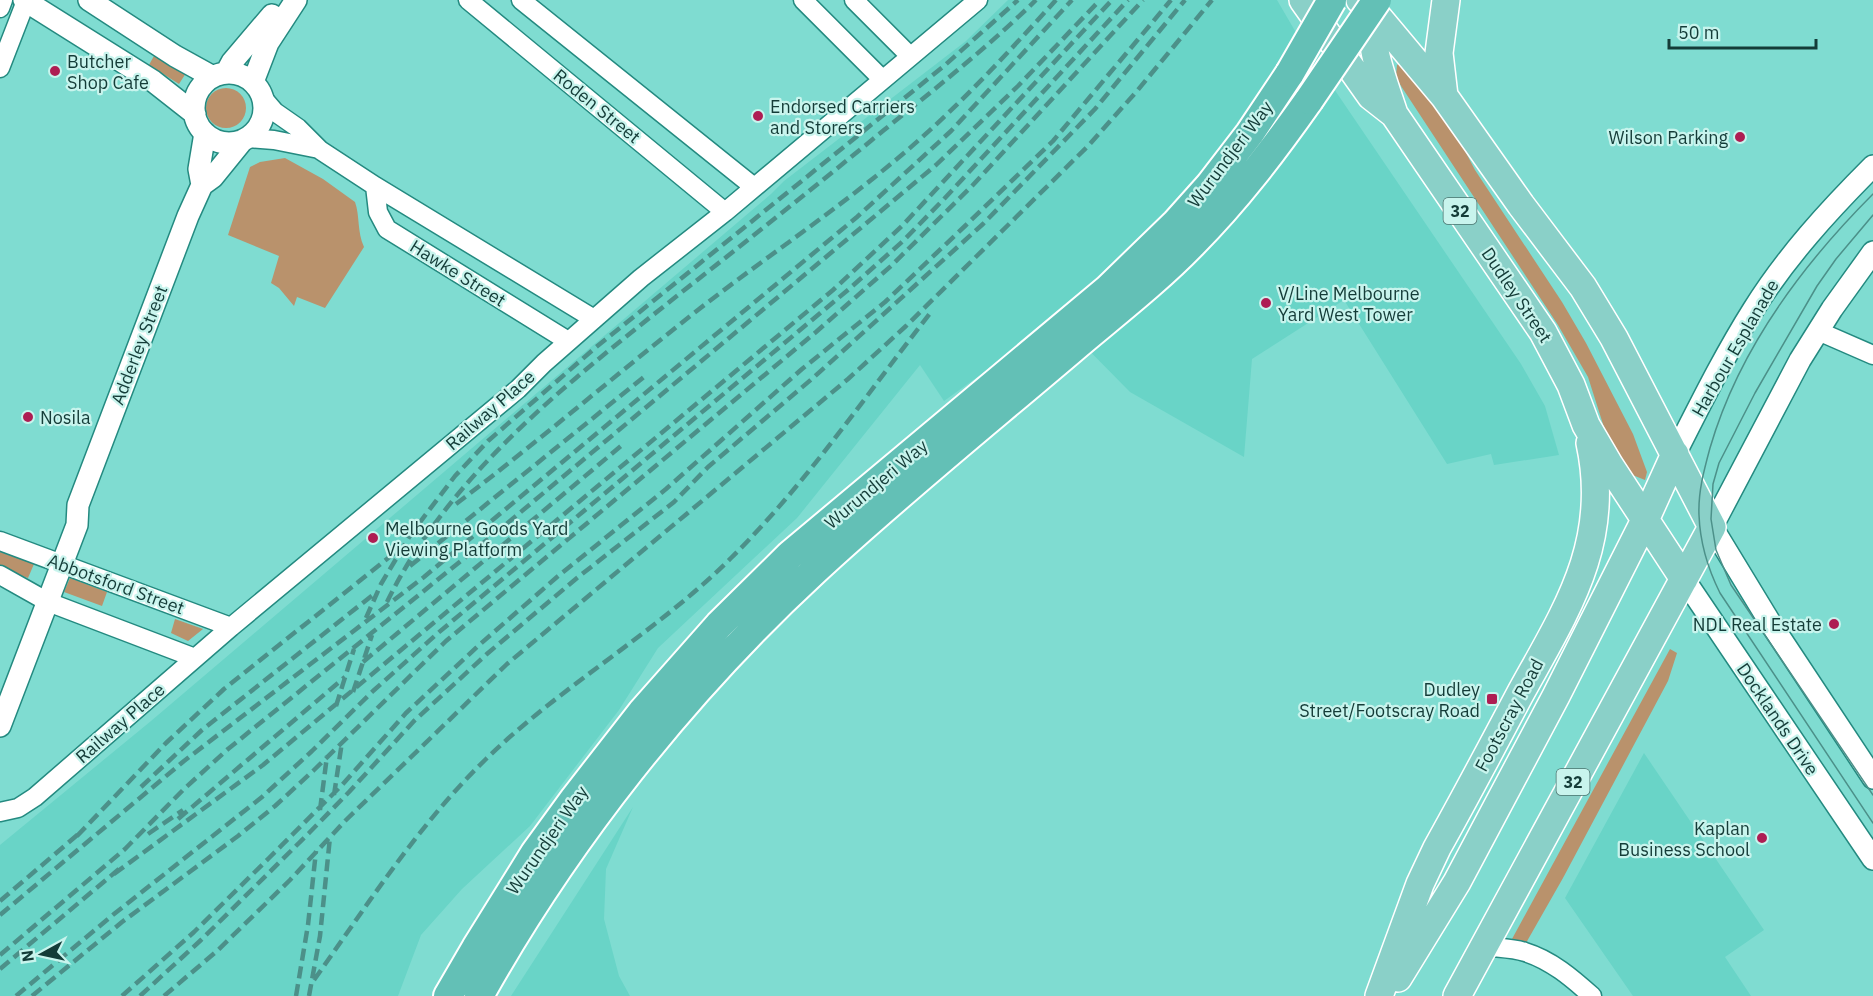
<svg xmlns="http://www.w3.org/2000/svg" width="1873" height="996" font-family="'IBM Plex Sans',sans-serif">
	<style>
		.built { fill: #69d4c7 }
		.green { fill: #b9926c }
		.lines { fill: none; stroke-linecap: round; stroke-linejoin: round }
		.minor-casing { stroke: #248a80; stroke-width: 21 }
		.tertiary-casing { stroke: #248a80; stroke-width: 24 }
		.primary-casing { stroke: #fff; stroke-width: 30 }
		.trunk-casing { stroke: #fff; stroke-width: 32 }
		.minor { stroke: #fff; stroke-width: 18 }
		.tertiary { stroke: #fff; stroke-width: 21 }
		.primary { stroke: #8ad0c8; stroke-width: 27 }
		.trunk { stroke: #63c0b6; stroke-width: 28 }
		.tram { stroke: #4c9089; stroke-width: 1.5 }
		.rail { stroke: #4c9089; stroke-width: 4.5; stroke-dasharray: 12 6; stroke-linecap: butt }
		.trunk-bridge-casing { stroke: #fff; stroke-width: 32; stroke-linecap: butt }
		.trunk-bridge { stroke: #63c0b6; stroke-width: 28 }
		.poi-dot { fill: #ae1d53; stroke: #c8f4ed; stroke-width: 2 }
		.labels { text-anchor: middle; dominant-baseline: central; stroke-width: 4.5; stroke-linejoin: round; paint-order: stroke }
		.shield { fill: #c8f4ed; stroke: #4a736e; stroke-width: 1.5 }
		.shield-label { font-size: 16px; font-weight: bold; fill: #143c38 }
		.poi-label { font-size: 18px; fill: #143c38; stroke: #c8f4ed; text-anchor: start }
		.street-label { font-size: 18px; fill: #143c38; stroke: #c8f4ed }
	</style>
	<rect width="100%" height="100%" fill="#7fdcd1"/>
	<path class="built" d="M 1008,0 L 1277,0 L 1298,36 L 1521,364 L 1545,406 L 1559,455 L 1494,465 L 1491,454 L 1447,464 L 1344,300 L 1252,359 L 1244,457 L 1130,392 L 1058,319 L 944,401 L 920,365 L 797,518 L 658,648 L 619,710 L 530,826 L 462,889 L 421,935 L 398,996 L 0,996 L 0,845 L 151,721 L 771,194 L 784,181 L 966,41 Z
		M 1644,753 L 1764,930 L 1725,957 L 1751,996 L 1633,996 L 1565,898 Z
		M 633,807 L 606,869 L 604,919 L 619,976 L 630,996 L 511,996 Z"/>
	<path class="green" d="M 155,54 L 186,73 L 179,84 L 149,65 Z
		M 1400,63 L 1453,128 L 1475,170 L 1562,302 L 1586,343 L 1633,434 L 1647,472 L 1645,480 L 1630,474 L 1609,443 L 1588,377 L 1558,325 L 1401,86 L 1396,76 L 1397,65 Z
		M206 108a20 20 0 1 1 40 0a20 20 0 1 1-40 0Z
		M 285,158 L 323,179 L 355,202 C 360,216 357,232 364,247 L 325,308 L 297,297 L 294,306 L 279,288 L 271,283 L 279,256 L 228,235 L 250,167 L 260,162 Z
		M 0,552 L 34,564 L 28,578 L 0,568 Z
		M 70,578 L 107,592 L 102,606 L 64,592 Z
		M 175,619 L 203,629 L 188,641 L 171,633 Z
		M 1670,649 L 1677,653 L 1668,681 L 1563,878 L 1526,943 L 1512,939 Z"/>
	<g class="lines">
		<defs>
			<path id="minor" d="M 468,0 L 725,212
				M 521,0 L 754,187
				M 803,0 L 882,79
				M 854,0 L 910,56
				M 0,8 L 3,0
				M 0,68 L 26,1
				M 263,98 L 275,112 L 298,128 L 320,150 L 375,186 L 594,319
				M 248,138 L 274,140 L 319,149
				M 375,186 L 378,212 L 387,229 L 568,341
				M 1818,331 L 1873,355
				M 0,541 L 231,627
				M 0,575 L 48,602 L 195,658
				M 0,812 L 18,808 L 35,797 L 231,627 L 518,389 L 544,363 L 641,278 L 725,212 L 978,0
				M 1483,946 C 1497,948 1513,948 1525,952 C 1551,960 1572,978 1592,996"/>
			<path id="tertiary" d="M 24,0 L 153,81 L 195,114
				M 89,0 L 175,56 L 213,77
				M 226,73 L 232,62 L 272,15
				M194 108a35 35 0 1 1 70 0a35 35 0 1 1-70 0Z
				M 253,82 L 268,43 L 296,0
				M 202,185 L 199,169 L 205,133
				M 1873,252 L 1832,309 L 1800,360 L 1712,527 L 1771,624 L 1873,778
				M 1675,454 C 1700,405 1724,356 1753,310 C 1786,257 1829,210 1873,166
				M 1684,579 L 1873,859
				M 0,726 L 77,525 L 78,505 L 188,216 L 202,185 L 213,177 L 243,140"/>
			<path id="primary" d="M 1303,0 L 1371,96 L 1394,114 L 1543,332 L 1571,385 L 1586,425 L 1610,466 L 1684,579
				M 1360,0 L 1372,10 L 1444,96 L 1521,205 L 1583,287 L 1614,338 L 1712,527 L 1457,996
				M 1372,7 C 1368,44 1383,80 1394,114
				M 1444,96 L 1439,53 L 1446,0
				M 1398,978 L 1457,882 L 1556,696 L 1646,518 L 1675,454
				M 1379,996 L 1420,884 L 1437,848 C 1465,798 1492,747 1519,696 C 1565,612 1612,544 1590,443"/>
			<path id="trunk" d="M 448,996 L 476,948 L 535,853 L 575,798 L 642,712 L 719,625 L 790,555 L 1108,289 L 1176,223 L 1210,185 L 1250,133 L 1290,73
				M 479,996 C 566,840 683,692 814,571 C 897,494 985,423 1072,349 C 1112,315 1155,282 1192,244 C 1236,200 1273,151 1309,100"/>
		</defs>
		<use href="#minor" class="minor-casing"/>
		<use href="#tertiary" class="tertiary-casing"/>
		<use href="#primary" class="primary-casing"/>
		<use href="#trunk" class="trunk-casing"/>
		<use href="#minor" class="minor"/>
		<use href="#tertiary" class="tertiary"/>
		<use href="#primary" class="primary"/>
		<use href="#trunk" class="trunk"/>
		<path class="tram" d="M 1873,194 C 1803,264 1738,351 1710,448 C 1704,470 1698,492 1699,515 C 1700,543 1708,569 1720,593 L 1873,823
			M 1873,215 L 1836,259 L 1817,286 L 1755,393 L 1719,463 L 1713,484 L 1711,519 L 1716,550 L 1731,585 L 1873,795"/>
		<path class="rail" d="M 456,504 C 535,444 611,379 689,317 C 756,264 827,217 892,163 C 952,114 1004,57 1056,0
			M 410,566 L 645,376
			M 387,602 C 450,473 568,383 678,295 C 747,241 816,186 884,130 C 936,88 988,47 1036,0
			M 366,618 L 381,584 L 411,534 L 455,476 L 488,441 L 595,348 L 944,66 L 1018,0
			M 363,662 L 621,446
			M 353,692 L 372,635
			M 336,706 L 354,649
			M 141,787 L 202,730 L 374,594
			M 334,795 L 342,742
			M 320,810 L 327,756
			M 178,819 L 345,677
			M 148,834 L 183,810
			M 77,836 L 166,743 L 224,689 L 397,551
			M 114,874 L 263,765 L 833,290 L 902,226 L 1112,0
			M 0,901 L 82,831
			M 0,915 L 184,761 L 424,577 L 857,217 L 951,131 L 1072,0
			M 0,955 L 125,849 L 184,789 L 228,749 L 498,531 L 936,165 L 1018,86 L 1100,0
			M 0,969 L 119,869
			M 314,980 C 368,904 419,824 486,759 C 562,685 656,633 731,558 C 806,484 866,395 931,312
			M 16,996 L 114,914 L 262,797 L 312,751 L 373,691 L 438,633 L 849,289 L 903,241 L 944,199 L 1128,0
			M 32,996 L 122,922 L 238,836 L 275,806 L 313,771 L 446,641 L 816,332 L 891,266 L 972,186 L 1143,0
			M 122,996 L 194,932 L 269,858 L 342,785 L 406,713 L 478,646 L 557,577 L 666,489 L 802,369 L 885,302 L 965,226 L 1053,141 L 1171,0
			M 140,996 L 201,940 L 309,833 L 349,792 L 414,721 L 488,653 L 577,578 L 674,502 L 708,467 L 813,378 L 983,224 L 1095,109 L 1185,0
			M 164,996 L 217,951 L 290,880 L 345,821 L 507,664 L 848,379 L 906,326 L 1088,146 L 1137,91 L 1212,0
			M 296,996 L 308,925 L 316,851
			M 309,996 L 320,936 L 330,837"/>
		<defs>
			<path id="trunk-bridge" d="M 1290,73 L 1332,0
				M 1309,100 L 1377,0"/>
		</defs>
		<use href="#trunk-bridge" class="trunk-bridge-casing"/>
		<use href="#trunk-bridge" class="trunk-bridge"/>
	</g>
	<g class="poi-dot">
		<circle cx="55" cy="71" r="6"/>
		<circle cx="758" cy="116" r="6"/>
		<circle cx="1740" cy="137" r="6"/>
		<circle cx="1266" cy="303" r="6"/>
		<circle cx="28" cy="417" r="6"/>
		<circle cx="373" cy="538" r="6"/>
		<circle cx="1834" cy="624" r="6"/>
		<rect x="1486" y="693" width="12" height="12" rx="3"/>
		<circle cx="1762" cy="838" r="6"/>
	</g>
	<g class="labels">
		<g class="shield">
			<rect x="1443.5" y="198" width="33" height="26" rx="4.5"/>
			<rect x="1556.5" y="769" width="33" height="26" rx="4.5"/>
		</g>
		<g class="shield-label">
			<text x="1460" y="211">32</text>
			<text x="1573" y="782">32</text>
		</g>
		<g class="poi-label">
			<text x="67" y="61">Butcher<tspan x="67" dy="21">Shop Cafe</tspan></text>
			<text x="770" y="106">Endorsed Carriers<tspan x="770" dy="21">and Storers</tspan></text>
			<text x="1728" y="137" text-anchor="end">Wilson Parking</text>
			<text x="1278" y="293">V/Line Melbourne<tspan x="1278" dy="21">Yard West Tower</tspan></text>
			<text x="40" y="417">Nosila</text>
			<text x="385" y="528">Melbourne Goods Yard<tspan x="385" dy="21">Viewing Platform</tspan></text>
			<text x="1822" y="624" text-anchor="end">NDL Real Estate</text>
			<text x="1480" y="689" text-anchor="end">Dudley<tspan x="1480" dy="21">Street/Footscray Road</tspan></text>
			<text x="1750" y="828" text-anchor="end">Kaplan<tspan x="1750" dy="21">Business School</tspan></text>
		</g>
		<g class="street-label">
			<text transform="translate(597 106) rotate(39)">Roden Street</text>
			<text transform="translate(1230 154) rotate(-53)">Wurundjeri Way</text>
			<text transform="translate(458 273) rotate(32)">Hawke Street</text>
			<text transform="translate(1517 295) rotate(56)">Dudley Street</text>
			<text transform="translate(139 345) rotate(-69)">Adderley Street</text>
			<text transform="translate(1735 348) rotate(-60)">Harbour Esplanade</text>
			<text transform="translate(490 410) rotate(-41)">Railway Place</text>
			<text transform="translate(876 484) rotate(-40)">Wurundjeri Way</text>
			<text transform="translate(116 584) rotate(20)">Abbotsford Street</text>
			<text transform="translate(1509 715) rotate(-62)">Footscray Road</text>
			<text transform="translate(1778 719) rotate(56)">Docklands Drive</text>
			<text transform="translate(120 723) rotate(-41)">Railway Place</text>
			<text transform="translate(547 840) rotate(-55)">Wurundjeri Way</text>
		</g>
	</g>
	<g transform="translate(42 954) rotate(262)" stroke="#c8f4ed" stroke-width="4.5" paint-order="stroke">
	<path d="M0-4.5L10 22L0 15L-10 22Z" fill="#143c38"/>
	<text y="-9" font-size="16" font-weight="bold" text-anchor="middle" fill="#143c38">N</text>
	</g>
	<path d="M1669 39v9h147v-9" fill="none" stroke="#143c38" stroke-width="3"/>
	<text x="1678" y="39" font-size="18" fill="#143c38" stroke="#c8f4ed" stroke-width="4.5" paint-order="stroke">50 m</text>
</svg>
